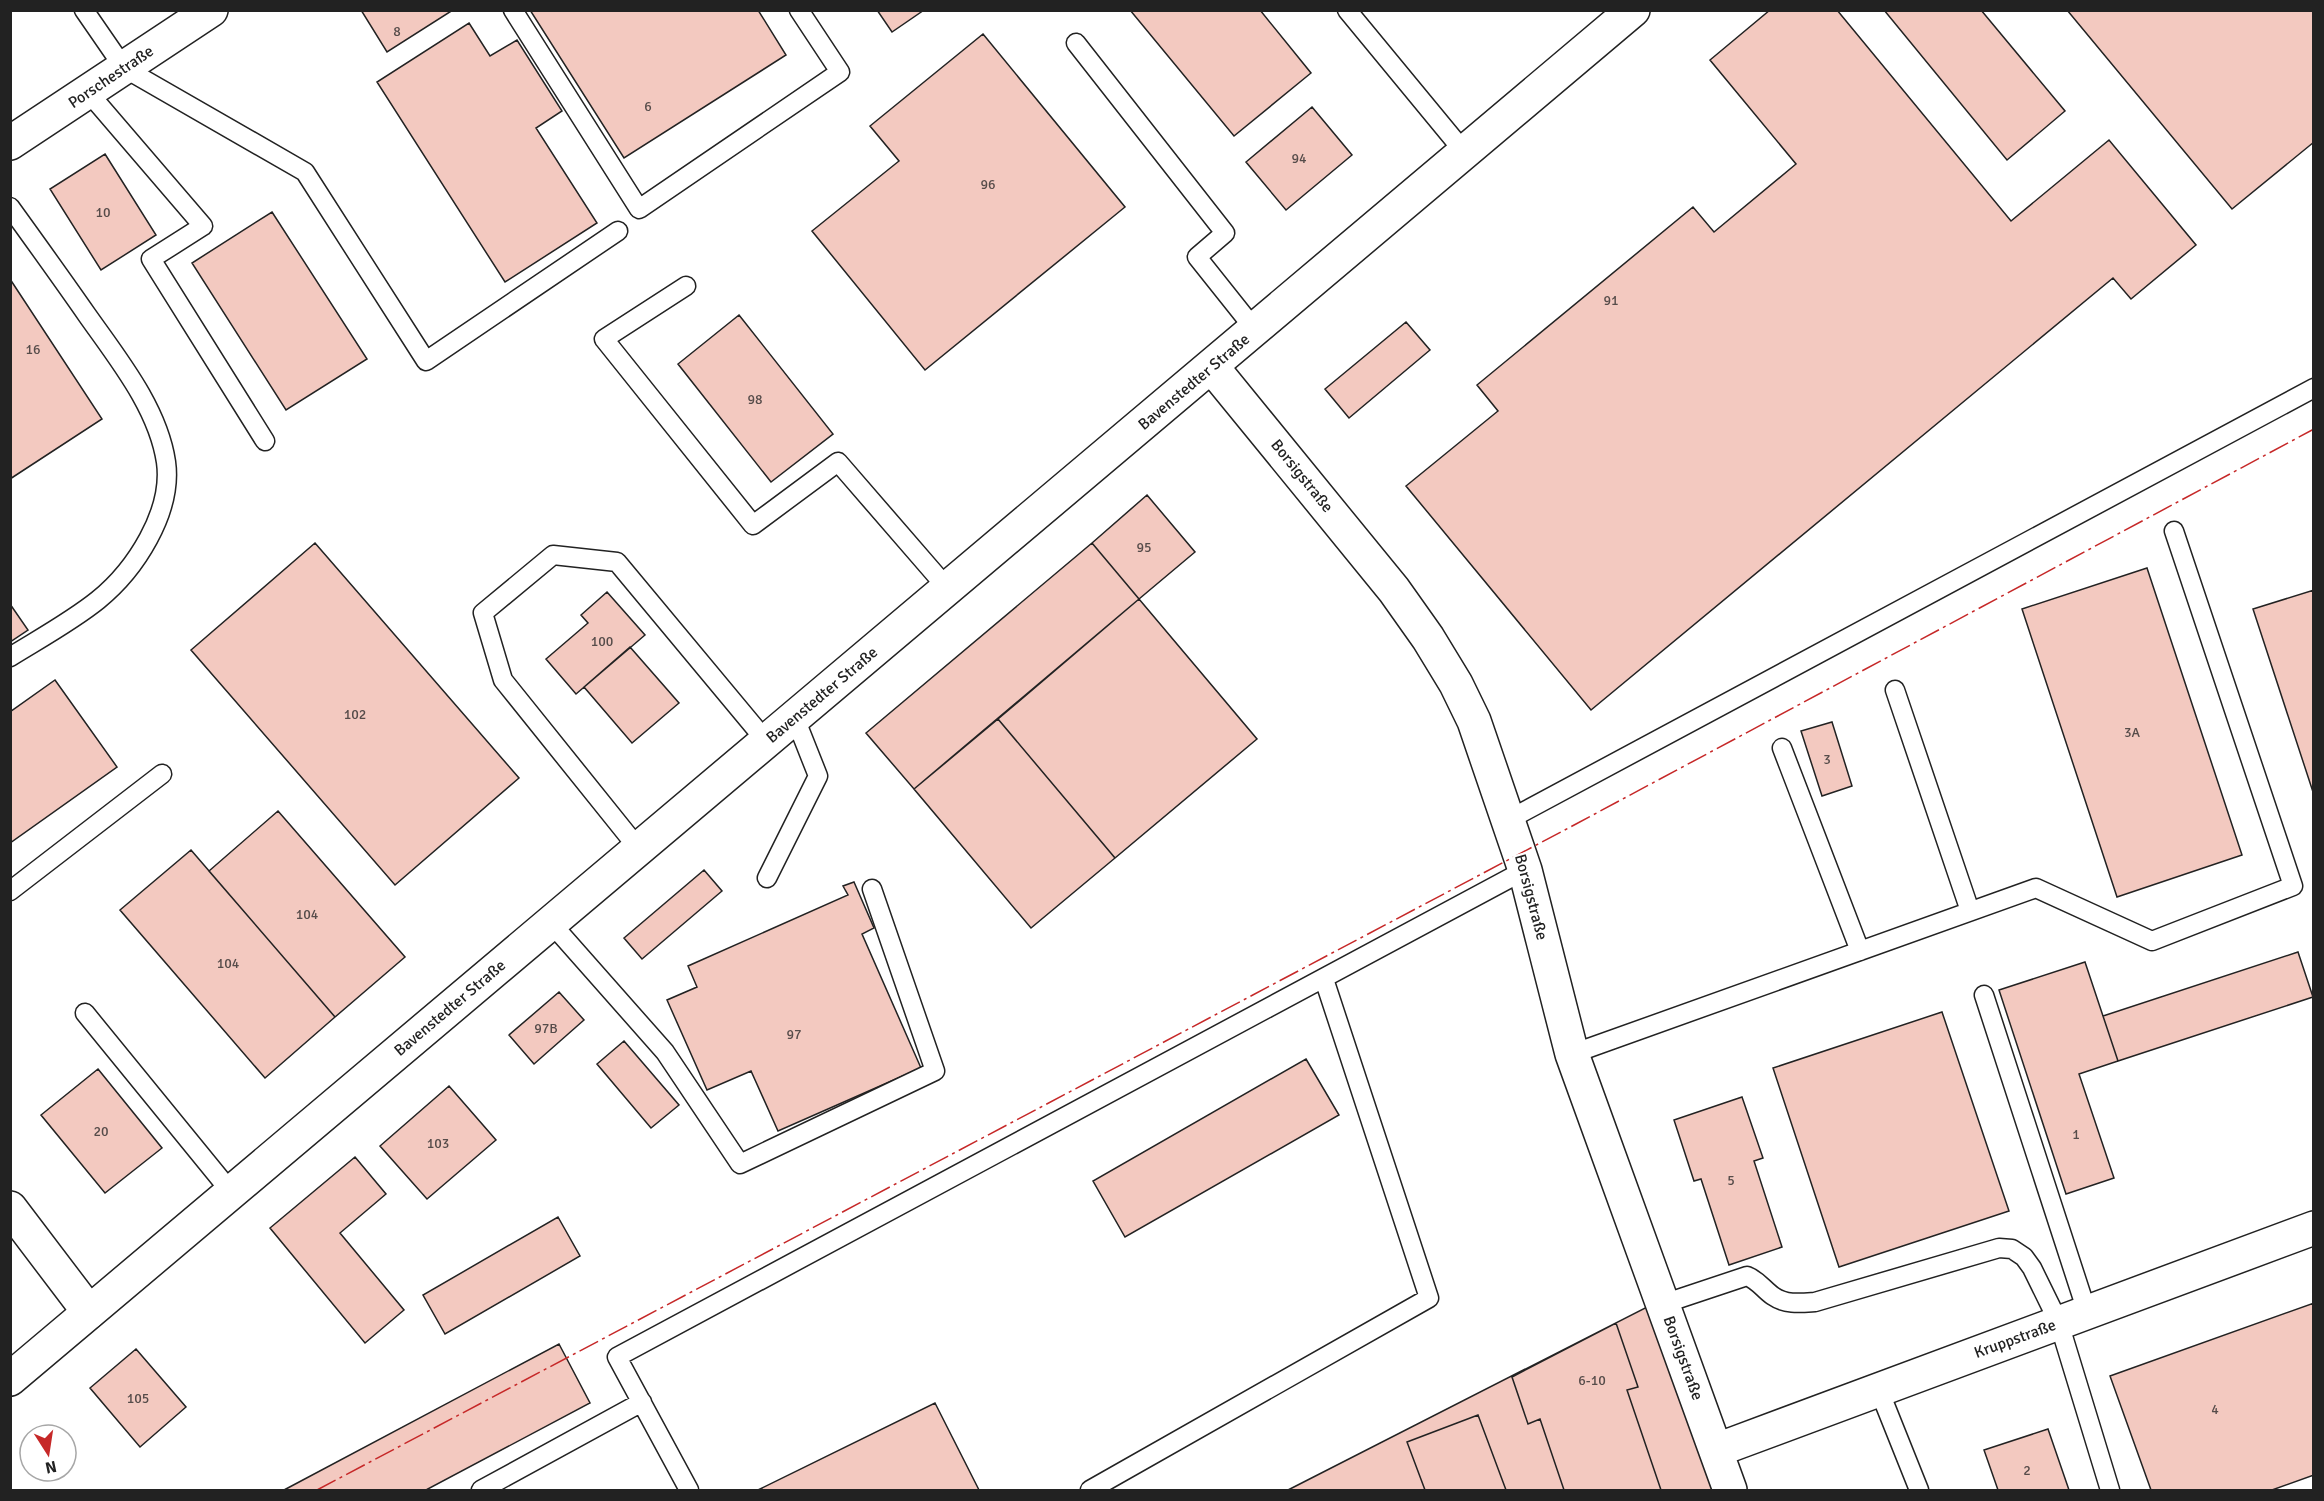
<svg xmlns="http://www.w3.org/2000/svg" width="2324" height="1501" font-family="Signika,sans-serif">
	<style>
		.building { fill: #f3c9c0; stroke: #222; stroke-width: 1.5 }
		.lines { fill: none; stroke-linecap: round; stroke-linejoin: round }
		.lane-casing { stroke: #222; stroke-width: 21 }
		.street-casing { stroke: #222; stroke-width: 36 }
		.secondary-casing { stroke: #222; stroke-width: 36 }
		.lane { stroke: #fff; stroke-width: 18 }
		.street { stroke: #fff; stroke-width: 33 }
		.secondary { stroke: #fff; stroke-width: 33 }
		.power { stroke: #c62828; stroke-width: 1.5; stroke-dasharray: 21 4.5 3 4.5; stroke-linecap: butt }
		.labels { text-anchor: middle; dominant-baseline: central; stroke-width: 4.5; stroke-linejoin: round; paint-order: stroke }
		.number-label { font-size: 14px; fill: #564c4a }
		.street-label { font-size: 16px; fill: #222; stroke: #fff }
	</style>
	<rect width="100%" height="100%" fill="#fff"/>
	<path class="building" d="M 361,10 L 453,10 L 387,52 Z
		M 530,10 L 758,10 L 786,55 L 624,158 Z
		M 877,10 L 924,10 L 892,32 Z
		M 1130,10 L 1260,10 L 1311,73 L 1234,136 Z
		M 1770,10 L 1837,10 L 2011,221 L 2109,140 L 2196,245 L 2131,299 L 2113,278 L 1591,710 L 1406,486 L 1498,411 L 1477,385 L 1693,207 L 1714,232 L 1796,164 L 1710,60 Z
		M 1884,10 L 1981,10 L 2065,111 L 2007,160 Z
		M 2067,10 L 2314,10 L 2314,142 L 2232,209 Z
		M 469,23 L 490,56 L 517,40 L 562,111 L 536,128 L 597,223 L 505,282 L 377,82 Z
		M 983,34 L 1125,207 L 925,370 L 812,231 L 899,161 L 870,126 Z
		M 1312,107 L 1352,155 L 1286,210 L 1246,162 Z
		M 105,154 L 156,235 L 101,270 L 50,189 Z
		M 272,212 L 367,359 L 286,410 L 192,263 Z
		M 10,279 L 102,419 L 10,479 Z
		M 739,315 L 833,434 L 771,482 L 678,364 Z
		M 1406,322 L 1430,350 L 1349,418 L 1325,389 Z
		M 1147,495 L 1195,552 L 1139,599 L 1092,543 Z
		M 315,543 L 519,778 L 395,885 L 191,650 Z
		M 1092,543 L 1139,599 L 914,789 L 866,733 Z
		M 2147,568 L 2242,855 L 2117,897 L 2022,609 Z
		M 2314,590 L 2314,795 L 2253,609 Z
		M 607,592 L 645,635 L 576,694 L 546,659 L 588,623 L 581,615 Z
		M 1139,599 L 1257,739 L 1115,858 L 998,719 Z
		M 10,604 L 28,630 L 10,642 Z
		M 630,647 L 679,703 L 632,743 L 584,687 Z
		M 55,680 L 117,767 L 10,843 L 10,712 Z
		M 998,719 L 1115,858 L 1031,928 L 914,789 Z
		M 1832,722 L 1852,786 L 1822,796 L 1801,731 Z
		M 278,811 L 405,957 L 335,1017 L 209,871 Z
		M 191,850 L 335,1017 L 265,1078 L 120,910 Z
		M 704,870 L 722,891 L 642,959 L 624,938 Z
		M 854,882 L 874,928 L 862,934 L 921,1068 L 778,1131 L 751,1071 L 707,1090 L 667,1000 L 697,987 L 688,966 L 848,895 L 843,886 Z
		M 2298,952 L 2313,997 L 2118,1061 L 2103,1016 Z
		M 2085,962 L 2118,1061 L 2079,1074 L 2114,1178 L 2066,1194 L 1999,990 Z
		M 559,992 L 584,1020 L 534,1064 L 509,1035 Z
		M 1942,1012 L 2009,1211 L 1839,1267 L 1773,1068 Z
		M 624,1041 L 679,1105 L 651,1128 L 597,1064 Z
		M 1306,1059 L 1339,1115 L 1125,1237 L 1093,1181 Z
		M 98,1069 L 162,1148 L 105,1193 L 41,1115 Z
		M 449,1086 L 496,1140 L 427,1199 L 380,1146 Z
		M 1742,1097 L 1763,1158 L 1754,1161 L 1782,1247 L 1729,1265 L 1701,1179 L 1694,1181 L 1674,1120 Z
		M 355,1157 L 386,1194 L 340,1233 L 404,1310 L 365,1343 L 270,1228 Z
		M 558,1217 L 580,1256 L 445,1334 L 423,1295 Z
		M 2314,1303 L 2314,1475 L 2272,1490 L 2151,1490 L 2110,1376 Z
		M 1651,1305 L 1717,1490 L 1288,1490 Z
		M 1616,1323 L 1638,1387 L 1627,1390 L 1661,1490 L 1564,1490 L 1540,1419 L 1528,1424 L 1512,1377 Z
		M 559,1344 L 590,1403 L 426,1490 L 284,1490 Z
		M 136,1349 L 186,1407 L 140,1447 L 90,1388 Z
		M 935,1403 L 979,1490 L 758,1490 Z
		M 1478,1415 L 1506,1490 L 1425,1490 L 1407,1442 Z
		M 2048,1429 L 2069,1490 L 1998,1490 L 1984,1450 Z"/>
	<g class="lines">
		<defs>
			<path id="lane" d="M 84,10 L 124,68 L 305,172 L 426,361 L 618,231
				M 513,10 L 639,209 L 840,72 L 799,10
				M 1347,10 L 1465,153
				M 1076,43 L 1225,233 L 1197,257 L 1256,331
				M 88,92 L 203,226 L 151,259 L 265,441
				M 10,207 C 36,243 62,279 87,315 C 118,359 158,408 166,462 C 173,512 135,570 98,600 C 72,621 39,639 10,657
				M 686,286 L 604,339 L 753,525 L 838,462 L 948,589
				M 1895,690 L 1970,911
				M 1782,748 L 1860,951
				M 1508,820 L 2314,388
				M 638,848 L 503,680 L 483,613 L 553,555 L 617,562 L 766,741
				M 767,878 L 818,776 L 795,718
				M 10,891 L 162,774
				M 551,923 L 665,1052 L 740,1164 L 935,1071 L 872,889
				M 1984,995 L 2087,1312
				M 85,1013 L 231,1192
				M 1572,1054 L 2036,888 L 2152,941 L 2293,886 L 2174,531
				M 1663,1304 L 1747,1276 C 1759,1281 1763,1289 1773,1296 C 1786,1305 1801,1303 1815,1302 L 1999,1248 L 2012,1249 L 2024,1257 L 2032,1268 L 2059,1323 L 2110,1490
				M 1879,1390 L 1919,1490
				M 481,1490 L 642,1402
				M 689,1490 L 617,1357 L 1525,870
				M 1090,1490 L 1429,1298 L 1324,979"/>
			<path id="street" d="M 10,143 L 211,10
				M 1212,367 L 1394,590 L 1428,638 L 1456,684 L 1474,721 L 1525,870 L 1572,1054 L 1730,1490
				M 10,1208 L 89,1312
				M 1717,1450 L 2314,1228"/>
			<path id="secondary" d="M 10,1379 L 1633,10"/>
		</defs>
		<use href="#lane" class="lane-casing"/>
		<use href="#street" class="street-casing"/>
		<use href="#secondary" class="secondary-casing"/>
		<use href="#lane" class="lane"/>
		<use href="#street" class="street"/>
		<use href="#secondary" class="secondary"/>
		<path class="power" d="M 317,1490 L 1576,824 L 2314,429"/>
	</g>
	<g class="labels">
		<g class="number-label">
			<text x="397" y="31">8</text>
			<text x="648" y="106">6</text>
			<text x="1299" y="158">94</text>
			<text x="988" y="184">96</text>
			<text x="103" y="212">10</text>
			<text x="1611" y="300">91</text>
			<text x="33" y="349">16</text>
			<text x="755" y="399">98</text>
			<text x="1144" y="547">95</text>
			<text x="602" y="641">100</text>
			<text x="355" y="714">102</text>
			<text x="2132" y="732">3A</text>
			<text x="1827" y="759">3</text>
			<text x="307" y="914">104</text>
			<text x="228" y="963">104</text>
			<text x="546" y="1028">97B</text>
			<text x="794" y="1034">97</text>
			<text x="101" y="1131">20</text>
			<text x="2076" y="1134">1</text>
			<text x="438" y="1143">103</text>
			<text x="1731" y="1180">5</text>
			<text x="1592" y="1380">6-10</text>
			<text x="138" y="1398">105</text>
			<text x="2215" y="1409">4</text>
			<text x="2027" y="1470">2</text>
		</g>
		<g class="street-label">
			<text transform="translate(111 77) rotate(-34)">Porschestraße</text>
			<text transform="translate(1194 382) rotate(-40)">Bavenstedter Straße</text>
			<text transform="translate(1302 476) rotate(51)">Borsigstraße</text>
			<text transform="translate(822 695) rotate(-40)">Bavenstedter Straße</text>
			<text transform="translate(1531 897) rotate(75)">Borsigstraße</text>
			<text transform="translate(450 1008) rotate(-40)">Bavenstedter Straße</text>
			<text transform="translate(2015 1339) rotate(-20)">Kruppstraße</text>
			<text transform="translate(1683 1358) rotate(70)">Borsigstraße</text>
		</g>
	</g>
	<rect width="2324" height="1501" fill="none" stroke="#222222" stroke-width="24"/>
	<g transform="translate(48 1453) rotate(168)"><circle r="28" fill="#ffffff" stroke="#a7a7a7" stroke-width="1.5"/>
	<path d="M0-4.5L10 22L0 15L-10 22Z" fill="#c62828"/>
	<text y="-9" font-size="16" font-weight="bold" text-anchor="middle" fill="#222222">N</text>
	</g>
</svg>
